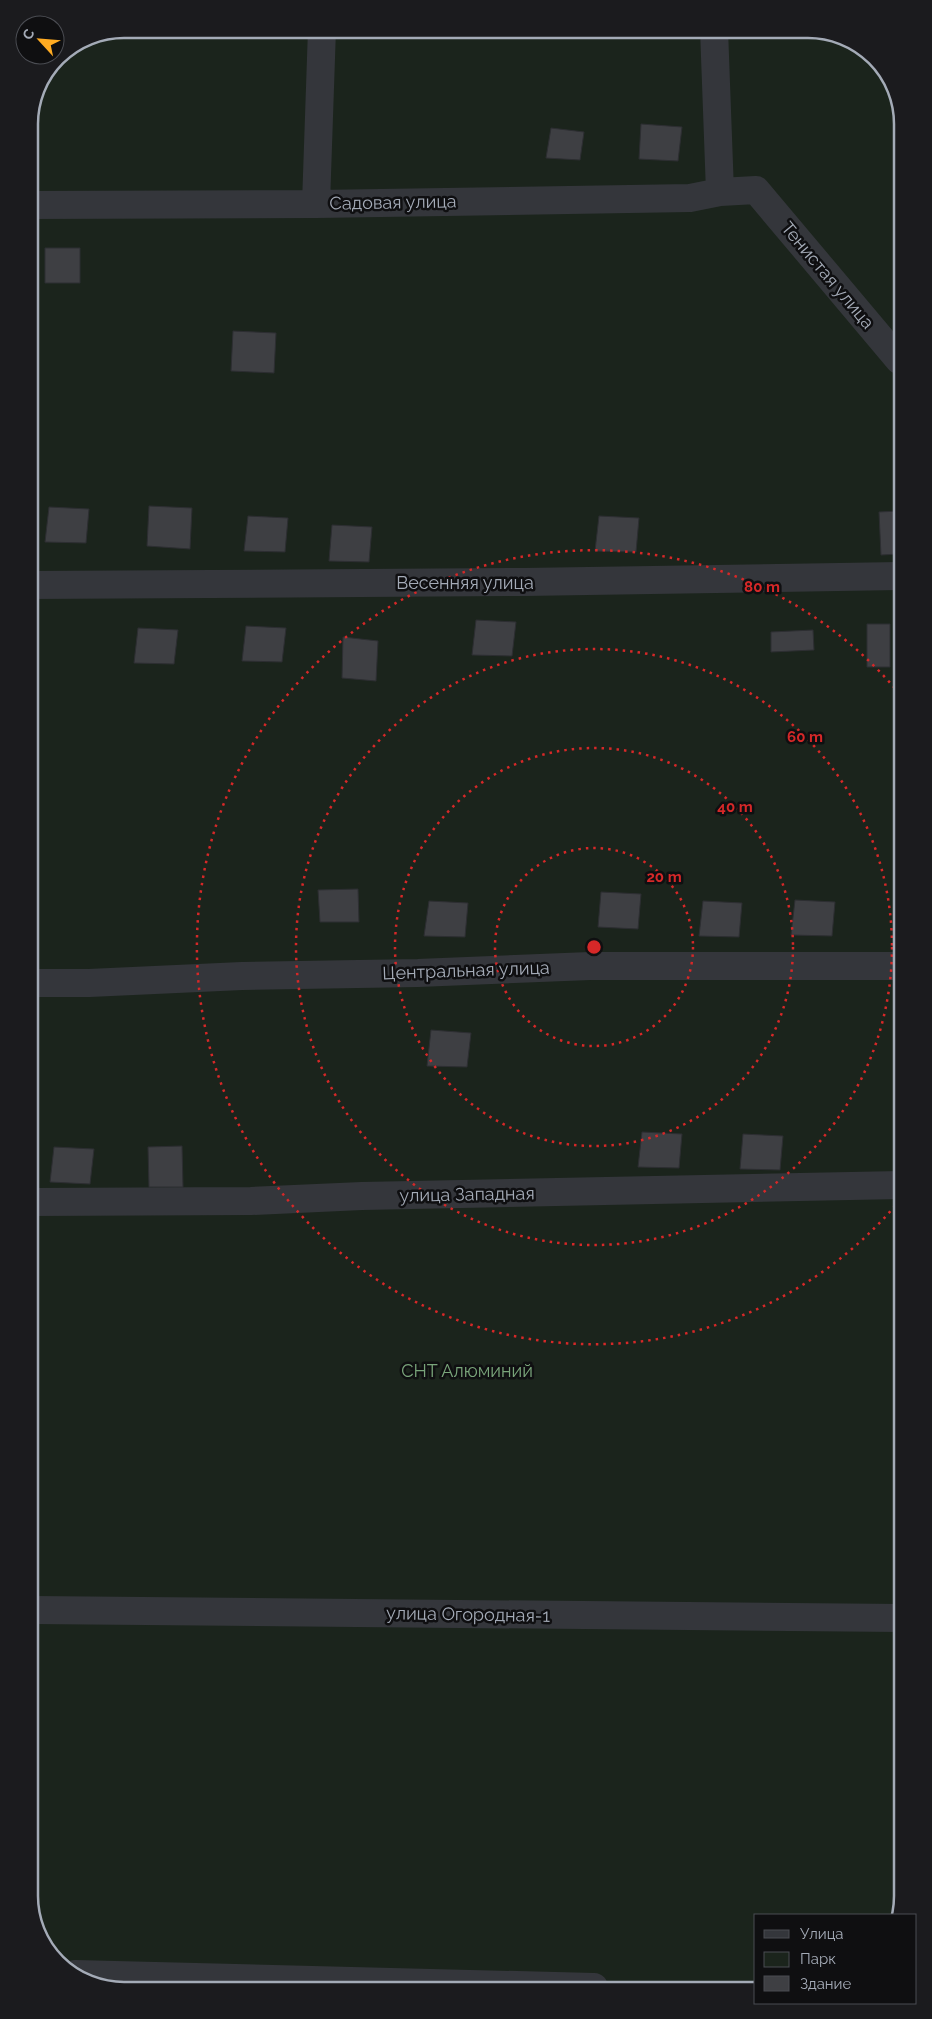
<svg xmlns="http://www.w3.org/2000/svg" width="932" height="2019" font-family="Raleway,sans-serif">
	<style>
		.green { fill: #1b241c }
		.building { fill: #3e3f43; stroke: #2d2e32 }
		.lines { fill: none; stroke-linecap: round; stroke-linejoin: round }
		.minor { stroke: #34363b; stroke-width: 28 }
		.ring { fill: none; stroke: #d62828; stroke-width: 2.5; stroke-dasharray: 2.5 5 }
		.labels { text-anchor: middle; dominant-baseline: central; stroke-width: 5; stroke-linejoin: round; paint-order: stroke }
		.street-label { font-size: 18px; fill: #a4abb7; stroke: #0f0f11 }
		.park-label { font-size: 18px; fill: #79a47a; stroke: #0f0f11 }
		.rim { fill: none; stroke: #a4abb7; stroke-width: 2.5 }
		.centre { fill: #d62828; stroke: #0f0f11; stroke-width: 2.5 }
		.ring-label { font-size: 15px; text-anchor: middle; font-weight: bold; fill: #d62828; stroke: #0f0f11; stroke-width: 5; stroke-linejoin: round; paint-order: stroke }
	</style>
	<rect width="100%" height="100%" fill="#141416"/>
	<path class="green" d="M 123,29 L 815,29 L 867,48 L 898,93 L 903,1896 L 897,1915 L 756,1915 L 756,1986 L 117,1990 L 65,1971 L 34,1926 L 29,117 L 57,56 L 87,36 Z"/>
	<path class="building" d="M 641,124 L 682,127 L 678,161 L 639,159 Z
		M 551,128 L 584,132 L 580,160 L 546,158 Z
		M 45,248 L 80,248 L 80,283 L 45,283 Z
		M 233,331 L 276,333 L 274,373 L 231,371 Z
		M 149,506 L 192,508 L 190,549 L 147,546 Z
		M 49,507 L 89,509 L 86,543 L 45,542 Z
		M 899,511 L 899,554 L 881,555 L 879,512 Z
		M 248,516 L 288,518 L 285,552 L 244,551 Z
		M 599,516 L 639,518 L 636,552 L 595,551 Z
		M 332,525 L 372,527 L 369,562 L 329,561 Z
		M 476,620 L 516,622 L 512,656 L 472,655 Z
		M 867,624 L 890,624 L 890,667 L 867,667 Z
		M 246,626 L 286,628 L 282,662 L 242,661 Z
		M 138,628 L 178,630 L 174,664 L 134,663 Z
		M 813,630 L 814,650 L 771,652 L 771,632 Z
		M 343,637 L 378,641 L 376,681 L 342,678 Z
		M 358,889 L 359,922 L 320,922 L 318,890 Z
		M 601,892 L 641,894 L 638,929 L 598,927 Z
		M 795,900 L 835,902 L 832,936 L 791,935 Z
		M 429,901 L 468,903 L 465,937 L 424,936 Z
		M 703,901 L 742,903 L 739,937 L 699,936 Z
		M 431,1030 L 471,1033 L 467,1067 L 427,1066 Z
		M 642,1132 L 682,1134 L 679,1168 L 638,1167 Z
		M 743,1134 L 783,1136 L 780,1170 L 740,1169 Z
		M 182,1146 L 183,1187 L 149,1187 L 148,1147 Z
		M 54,1147 L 94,1149 L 90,1184 L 50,1182 Z"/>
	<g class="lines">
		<path class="minor" d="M 714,29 L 720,192
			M 316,204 L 322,29
			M 29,205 L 316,204 L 690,198 L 720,192 L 756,190 L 899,360
			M 30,585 L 524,582 L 900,576
			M 31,983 L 89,983 L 242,976 L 418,973 L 590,966 L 901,966
			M 32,1202 L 251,1201 L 362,1196 L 901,1185
			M 33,1610 L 902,1618
			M 75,1974 L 594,1987"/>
	</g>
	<g class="ring">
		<circle cx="594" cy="947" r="99"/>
		<circle cx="594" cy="947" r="199"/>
		<circle cx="594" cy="947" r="298"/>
		<path d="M900 1200A397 397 0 1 1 898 692"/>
	</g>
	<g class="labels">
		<g class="street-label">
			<text transform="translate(393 202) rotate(-1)">Садовая улица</text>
			<text transform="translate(828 275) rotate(50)">Тенистая улица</text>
			<text x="465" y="582">Весенняя улица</text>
			<text transform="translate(466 970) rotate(-2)">Центральная улица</text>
			<text transform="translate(467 1194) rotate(-1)">улица Западная</text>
			<text transform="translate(468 1614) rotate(1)">улица Огородная-1</text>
		</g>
		<g class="park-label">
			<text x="467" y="1370">СНТ Алюминий</text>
		</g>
	</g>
	<path d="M0 0H932V2019H0ZM124 38H808A86 86 0 0 1 894 124V1896A86 86 0 0 1 808 1982H124A86 86 0 0 1 38 1896V124A86 86 0 0 1 124 38Z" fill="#1b1b1e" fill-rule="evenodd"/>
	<path class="rim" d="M124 38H808A86 86 0 0 1 894 124V1896A86 86 0 0 1 808 1982H124A86 86 0 0 1 38 1896V124A86 86 0 0 1 124 38Z"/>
	<circle cx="594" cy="947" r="8" class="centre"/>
	<g class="ring-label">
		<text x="762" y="592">80 m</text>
		<text x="805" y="742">60 m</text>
		<text x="735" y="812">40 m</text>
		<text x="664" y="882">20 m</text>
	</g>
	<rect x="754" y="1914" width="162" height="90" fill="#0f0f11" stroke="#4b4d53"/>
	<rect x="764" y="1930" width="25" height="8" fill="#34363b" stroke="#4b4d53"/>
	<text x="800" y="1939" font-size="15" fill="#a4abb7">Улица</text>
	<rect x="764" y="1952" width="25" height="15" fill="#1b241c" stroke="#4b4d53"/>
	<text x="800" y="1964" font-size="15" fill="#a4abb7">Парк</text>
	<rect x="764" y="1976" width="25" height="15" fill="#3e3f43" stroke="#4b4d53"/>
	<text x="800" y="1989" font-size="15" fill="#a4abb7">Здание</text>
	<g transform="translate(40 40) rotate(296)"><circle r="24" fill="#0f0f11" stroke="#4b4d53"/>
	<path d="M0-4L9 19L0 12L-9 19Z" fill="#ffab22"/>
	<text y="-8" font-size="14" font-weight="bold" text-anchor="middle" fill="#a4abb7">С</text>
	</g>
</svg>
